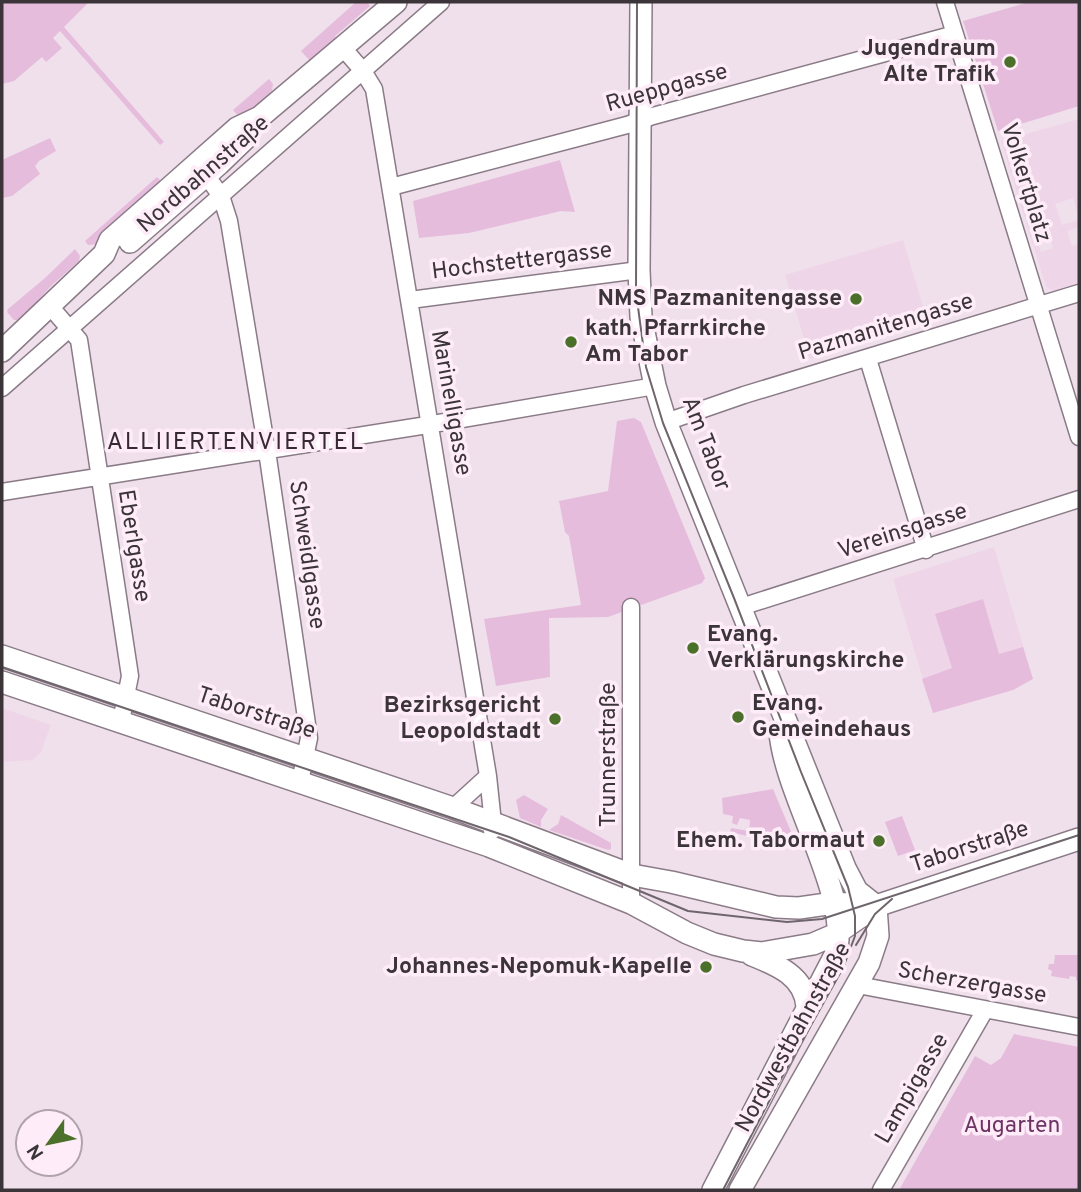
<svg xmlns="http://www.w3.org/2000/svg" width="1081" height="1192" font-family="Overpass,sans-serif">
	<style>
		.built { fill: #eed6e8; fill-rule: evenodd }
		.green { fill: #e6bcdc }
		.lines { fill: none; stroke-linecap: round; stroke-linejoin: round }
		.street-casing { stroke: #8a7b87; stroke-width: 19 }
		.secondary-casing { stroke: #8a7b87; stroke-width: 24 }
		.street { stroke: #fff; stroke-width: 16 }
		.secondary { stroke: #fff; stroke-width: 21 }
		.tram { stroke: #6f666d; stroke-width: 2 }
		.poi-dot { fill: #4b702a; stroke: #feedf9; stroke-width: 2.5 }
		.labels { text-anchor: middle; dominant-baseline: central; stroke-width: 7; stroke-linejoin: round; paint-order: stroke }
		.poi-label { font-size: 23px; font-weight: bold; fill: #3b3439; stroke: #feedf9; text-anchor: end }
		.street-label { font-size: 23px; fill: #3b3439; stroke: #feedf9 }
		.park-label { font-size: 23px; fill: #6e3464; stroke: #feedf9 }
		.neighbourhood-label { font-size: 24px; letter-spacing: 2px; fill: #352933; stroke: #feedf9 }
	</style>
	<rect width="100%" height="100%" fill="#f0e0ec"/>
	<path class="built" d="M 1079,119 L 1079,217 L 1073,198 L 1055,204 L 1062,225 L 1079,220 L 1079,227 L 1067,231 L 1072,246 L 1079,244 L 1079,283 L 1053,291 L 1046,287 L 1001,141 ZM 1040,209 L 1053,248 L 1041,252 L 1027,213 Z
		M 903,240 L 928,323 L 810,359 L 785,275 Z
		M 994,547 L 1033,679 L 1013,690 L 933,713 L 893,579 Z
		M 2,708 L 51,725 L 41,752 L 33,760 L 2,762 Z"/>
	<path class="green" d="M 2,2 L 89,2 L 64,27 L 164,142 L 160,145 L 60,31 L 53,38 L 62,48 L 46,62 L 42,57 L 14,81 L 2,84 Z
		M 356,2 L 367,2 L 370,6 L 335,36 L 338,40 L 310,61 L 301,51 Z
		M 1029,2 L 1079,2 L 1079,106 L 998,131 L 963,21 Z
		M 269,79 L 273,84 L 272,91 L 241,119 L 233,110 Z
		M 50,138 L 56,151 L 39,161 L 35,166 L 40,174 L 12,196 L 2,198 L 2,160 Z
		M 560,160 L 575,212 L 561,211 L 469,233 L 419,238 L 413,201 Z
		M 157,177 L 165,185 L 99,244 L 88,245 L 85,241 Z
		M 75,249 L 80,256 L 79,261 L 50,287 L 21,320 L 14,320 L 7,312 L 8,309 L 45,278 Z
		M 634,418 L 641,422 L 705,578 L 702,583 L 608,617 L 549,618 L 550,677 L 496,686 L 484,619 L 581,605 L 569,536 L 565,532 L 559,501 L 608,491 L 617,421 Z
		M 983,599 L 999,654 L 1023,647 L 1033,679 L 1013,690 L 933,713 L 922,679 L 952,668 L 935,614 Z
		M 773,789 L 795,841 L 791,846 L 730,832 L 731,828 L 749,831 L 750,820 L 740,818 L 737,825 L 732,823 L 733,816 L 723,814 L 722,798 Z
		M 524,795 L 548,809 L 541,820 L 541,827 L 520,818 L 516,800 Z
		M 561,815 L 611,843 L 611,849 L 608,850 L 549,830 L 558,824 Z
		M 902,816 L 915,850 L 898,856 L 885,822 Z
		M 1055,955 L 1079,955 L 1079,981 L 1076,980 L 1076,977 L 1070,976 L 1069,979 L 1051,976 L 1052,971 L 1048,969 L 1049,964 L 1054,964 Z
		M 1014,1034 L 1079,1047 L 1079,1190 L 899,1190 L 975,1056 L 991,1065 L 1001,1058 Z"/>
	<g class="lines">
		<defs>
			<path id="street" d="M 945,2 L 1079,437
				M 343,48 L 363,71 L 374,89 L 488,776 L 493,823 L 492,831
				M 206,175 L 221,196 L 229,221 L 267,451 L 309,738 L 300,782
				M 391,187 L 627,125 L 653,116 L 955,34
				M 410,300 L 639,270
				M 49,305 L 79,340 L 130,676 L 121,721
				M 868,359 L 926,550
				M 2,388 L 441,2
				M 666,422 L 744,395 L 1079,293
				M 2,492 L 421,426 L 655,386
				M 631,607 L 631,903
				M 741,607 L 1079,499
				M 453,808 L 488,776
				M 858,985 L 1079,1027
				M 881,1190 L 985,1010"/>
			<path id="secondary" d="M 641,2 L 639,270 L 641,317 L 655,386 L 666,422 L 845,868 L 857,891 L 876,906
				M 130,242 L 219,164 L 247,137
				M 2,351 L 104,254 L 110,240 L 166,191 L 237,128 L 260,117 L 396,2
				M 2,656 L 453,808 L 632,875 L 671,882 L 776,907 L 799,908 L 834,903 L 876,906
				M 2,682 L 489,846 L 631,903 L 687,933 L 714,944 L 743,951 L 762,953 L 813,944 L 834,935 L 876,906 L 1079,839
				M 752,955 C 777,965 805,976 807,1007
				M 713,1190 L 835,955 C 854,900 785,797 780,732
				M 740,1190 L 869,963 L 878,936 L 876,906"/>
		</defs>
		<use href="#street" class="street-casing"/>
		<use href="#secondary" class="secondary-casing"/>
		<use href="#street" class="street"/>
		<use href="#secondary" class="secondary"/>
		<path class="tram" d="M 637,2 L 636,292 L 646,367 L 663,423 L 734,598 L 801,772 L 848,887 L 855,916 L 855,936 L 843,968 L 777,1086 L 723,1190
			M 2,667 L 509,837 L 688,911 L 787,922 L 822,919 L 1079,835
			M 856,945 L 875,914 L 892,899"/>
	</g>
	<g class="poi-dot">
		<circle cx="1010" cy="62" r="7"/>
		<circle cx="856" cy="299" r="7"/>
		<circle cx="571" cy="342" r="7"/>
		<circle cx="693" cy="648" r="7"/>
		<circle cx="738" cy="717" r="7"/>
		<circle cx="555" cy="719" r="7"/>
		<circle cx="879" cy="841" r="7"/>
		<circle cx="706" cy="967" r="7"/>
	</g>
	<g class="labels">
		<g class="poi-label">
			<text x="996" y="49">Jugendraum<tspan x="996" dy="26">Alte Trafik</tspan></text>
			<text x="842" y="299">NMS Pazmanitengasse</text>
			<text x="585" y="329" text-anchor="start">kath. Pfarrkirche<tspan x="585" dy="26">Am Tabor</tspan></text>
			<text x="707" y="635" text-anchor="start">Evang.<tspan x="707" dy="26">Verklärungskirche</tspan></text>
			<text x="752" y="704" text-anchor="start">Evang.<tspan x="752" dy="26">Gemeindehaus</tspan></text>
			<text x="541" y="706">Bezirksgericht<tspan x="541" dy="26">Leopoldstadt</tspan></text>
			<text x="865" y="841">Ehem. Tabormaut</text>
			<text x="692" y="967">Johannes-Nepomuk-Kapelle</text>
		</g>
		<g class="street-label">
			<text transform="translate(667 89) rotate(-16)">Rueppgasse</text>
			<text transform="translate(204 175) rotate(-41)">Nordbahnstraße</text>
			<text transform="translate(1025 183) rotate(73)">Volkertplatz</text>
			<text transform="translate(522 262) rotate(-7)">Hochstettergasse</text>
			<text transform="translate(886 328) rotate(-17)">Pazmanitengasse</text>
			<text transform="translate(450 403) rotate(80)">Marinelligasse</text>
			<text transform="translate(705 444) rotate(69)">Am Tabor</text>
			<text transform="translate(903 532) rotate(-18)">Vereinsgasse</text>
			<text transform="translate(133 546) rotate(81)">Eberlgasse</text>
			<text transform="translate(306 555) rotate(82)">Schweidlgasse</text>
			<text transform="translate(256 714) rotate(18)">Taborstraße</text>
			<text transform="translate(609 755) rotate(-90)">Trunnerstraße</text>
			<text transform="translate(970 848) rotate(-18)">Taborstraße</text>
			<text transform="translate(972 984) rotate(10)">Scherzergasse</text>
			<text transform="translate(794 1038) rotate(-61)">Nordwestbahnstraße</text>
			<text transform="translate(913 1089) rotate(-60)">Lampigasse</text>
		</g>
		<g class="park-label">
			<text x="1012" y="1126">Augarten</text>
		</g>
		<g class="neighbourhood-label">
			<text x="236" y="443">ALLIIERTENVIERTEL</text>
		</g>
	</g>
	<rect width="1081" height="1192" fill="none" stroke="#3b3439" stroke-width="7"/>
	<g transform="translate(49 1143) rotate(237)"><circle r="33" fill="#feedf9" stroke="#b0a3ac" stroke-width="2"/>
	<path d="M0-5L12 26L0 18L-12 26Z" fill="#4b702a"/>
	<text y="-10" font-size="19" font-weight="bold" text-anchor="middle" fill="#3b3439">N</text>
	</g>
</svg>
